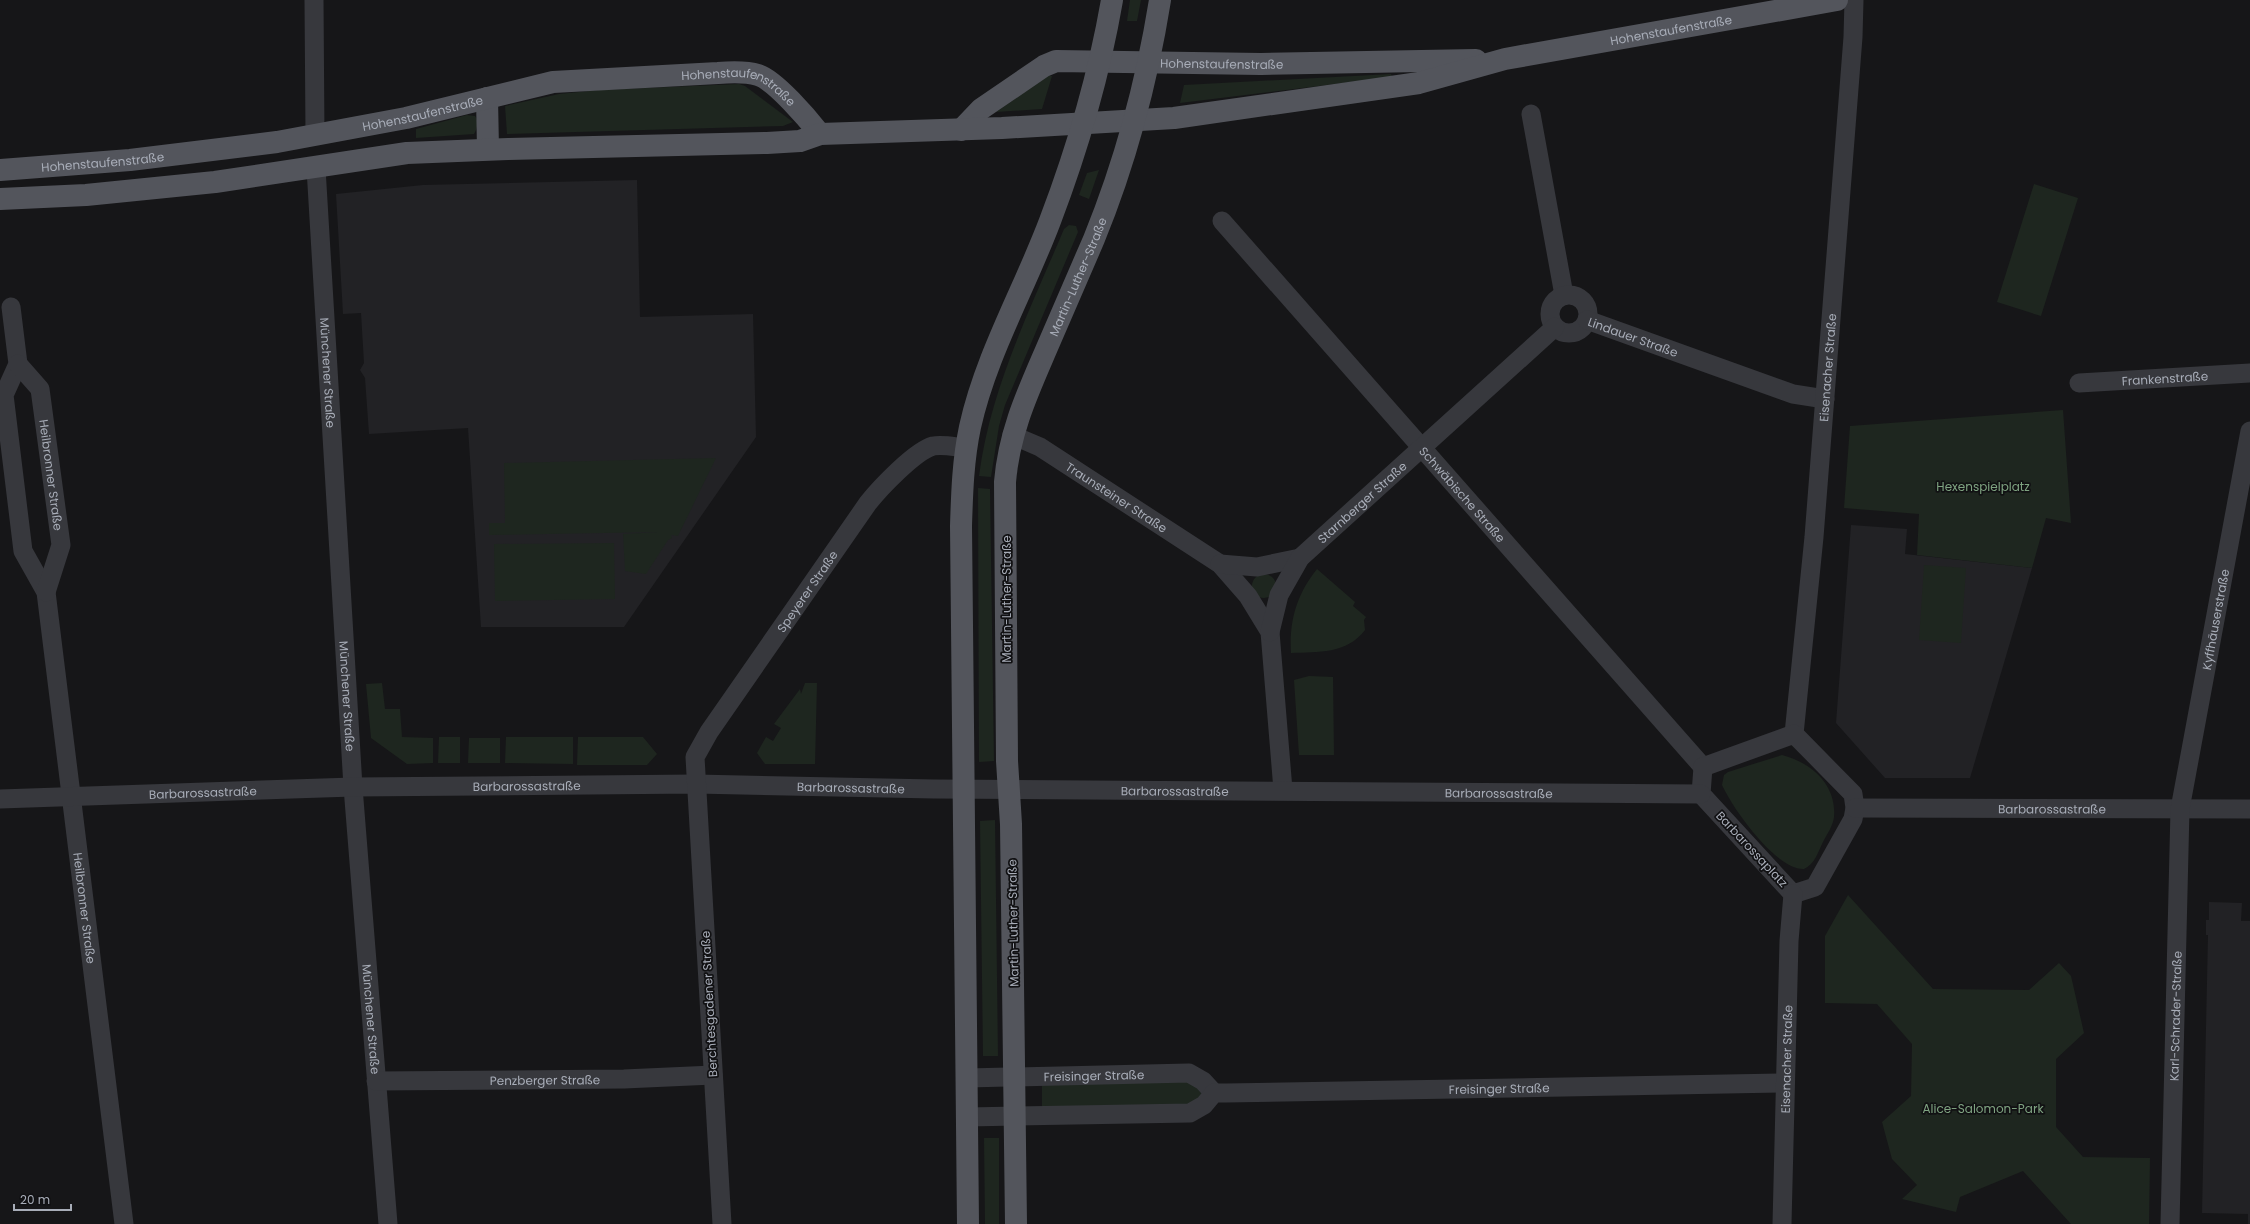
<svg xmlns="http://www.w3.org/2000/svg" width="2250" height="1224" font-family="Poppins,sans-serif">
	<style>
		.built { fill: #222225 }
		.green { fill: #1e261f }
		.lines { fill: none; stroke-linecap: round; stroke-linejoin: round }
		.minor { stroke: #37383d; stroke-width: 19 }
		.major { stroke: #53555c; stroke-width: 22 }
		.labels { text-anchor: middle; dominant-baseline: central; stroke-width: 3.5; stroke-linejoin: round; paint-order: stroke }
		.street-label { font-size: 12px; fill: #a8adb8; stroke: #111113 }
		.park-label { font-size: 12px; fill: #7fa381; stroke: #111113 }
	</style>
	<rect width="100%" height="100%" fill="#161618"/>
	<path class="built" d="M 637,180 L 640,317 L 753,314 L 756,437 L 624,627 L 481,627 L 468,428 L 369,434 L 365,378 L 360,370 L 364,363 L 361,313 L 343,314 L 336,194 L 423,185 Z
		M 1851,525 L 1907,529 L 1905,554 L 2032,568 L 1970,778 L 1885,778 L 1836,723 Z
		M 2209,902 L 2242,903 L 2241,921 L 2250,921 L 2250,1224 L 2248,1224 L 2248,1214 L 2202,1213 L 2208,935 L 2206,935 L 2206,920 L 2209,920 Z"/>
	<path class="green" d="M 1130,0 L 1141,0 L 1137,21 L 1127,21 Z
		M 1391,74 L 1392,77 L 1180,103 L 1184,85 Z
		M 1048,76 L 1052,76 L 1042,109 L 996,112 Z
		M 739,84 L 745,86 L 793,122 L 783,126 L 507,134 L 505,106 L 559,94 L 599,90 Z
		M 467,115 L 475,116 C 479,121 477,130 474,134 L 416,138 L 416,129 Z
		M 1099,170 L 1089,199 L 1079,195 L 1087,173 Z
		M 2034,184 L 2078,198 L 2041,316 L 1997,302 Z
		M 1069,225 L 1076,226 L 1078,232 L 1005,405 L 999,426 L 991,477 L 979,476 C 990,389 1030,310 1064,229 Z
		M 2063,410 L 2071,523 L 2046,518 L 2032,568 L 1917,555 L 1919,514 L 1844,508 L 1850,426 Z
		M 716,458 L 678,536 L 671,535 L 672,538 L 668,540 L 646,574 L 625,571 L 623,534 L 658,532 L 489,535 L 489,523 L 505,523 L 504,463 Z
		M 978,488 L 990,489 L 994,761 L 979,762 Z
		M 614,543 L 615,599 L 495,601 L 494,544 Z
		M 1924,565 L 1966,568 L 1961,643 L 1919,640 Z
		M 1317,569 L 1355,602 L 1353,606 L 1366,617 L 1364,620 L 1365,630 C 1347,654 1318,652 1291,653 C 1289,620 1297,594 1317,569 Z
		M1252 586a12 12 0 1 1 24 0a12 12 0 1 1-24 0Z
		M 1309,676 L 1333,677 L 1334,755 L 1299,755 L 1294,680 Z
		M 382,683 L 385,709 L 400,709 L 402,737 L 433,738 L 433,763 L 407,764 L 371,738 L 366,684 Z
		M 805,683 L 817,683 L 815,764 L 765,764 L 757,753 L 766,737 L 773,741 L 781,728 L 774,724 L 800,689 L 801,694 Z
		M 439,737 L 460,737 L 460,763 L 438,763 Z
		M 506,737 L 573,737 L 573,764 L 505,763 Z
		M 578,737 L 643,737 L 657,754 L 647,765 L 577,765 Z
		M 469,738 L 500,738 L 500,763 L 468,763 Z
		M 1782,755 C 1810,762 1837,784 1834,817 C 1833,826 1827,834 1823,842 C 1818,852 1815,864 1804,869 C 1776,870 1733,809 1722,785 L 1724,775 L 1728,772 Z
		M 995,820 L 998,1056 L 983,1056 L 980,821 Z
		M 1848,895 L 1933,989 L 2029,990 L 2059,963 L 2071,976 L 2084,1033 L 2056,1059 L 2056,1127 L 2083,1157 L 2150,1158 L 2149,1224 L 2071,1224 L 2023,1171 L 1960,1197 L 1956,1212 L 1902,1199 L 1917,1185 L 1892,1159 L 1882,1122 L 1911,1096 L 1912,1044 L 1877,1004 L 1825,1003 L 1825,936 Z
		M 1190,1081 L 1201,1090 L 1201,1096 L 1196,1104 L 1042,1109 L 1042,1083 Z
		M 984,1138 L 999,1138 L 999,1224 L 985,1224 Z"/>
	<g class="lines">
		<g class="minor">
			<path d="M 314,0 L 315,135"/>
			<path d="M 1531,114 L 1564,295"/>
			<path id="s1" d="M 316,168 L 353,787 L 388,1224"/>
			<path id="s2" d="M 1222,221 L 1703,767"/>
			<circle cx="1569" cy="314" r="19"/>
			<path id="s3" d="M 11,307 L 18,364 L 4,395 L 23,551 L 46,592 L 124,1224"/>
			<path id="s4" d="M 1587,320 L 1793,394 L 1825,399"/>
			<path id="s5" d="M 18,364 L 40,389 L 61,545 L 46,592"/>
			<path id="s6" d="M 2079,383 L 2250,373"/>
			<path id="s7" d="M 1012,435 L 1040,447 L 1220,564 L 1248,596 L 1270,632 L 1283,790"/>
			<path d="M 1220,564 L 1257,567 L 1300,558"/>
			<path id="s8" d="M 1270,632 L 1279,595 L 1300,558 L 1555,327"/>
			<path id="s9" d="M 1794,734 L 1814,537 L 1853,37 L 1854,0"/>
			<path d="M 1794,734 L 1853,794 L 1855,808 L 1853,819 L 1815,887 L 1793,894 L 1701,794 L 1703,767 Z"/>
			<path id="s10" d="M 0,799 L 353,787 L 696,784 L 934,789 L 1701,794"/>
			<path id="s11" d="M 1855,808 L 2250,809"/>
			<path id="s12" d="M 967,1078 L 1189,1073 L 1203,1081 L 1214,1093"/>
			<path id="s13" d="M 376,1081 L 624,1079 L 713,1075"/>
			<path id="s14" d="M 967,1117 L 1190,1113 L 1204,1105 L 1214,1093 L 1226,1093 L 1785,1083"/>
			<path id="s15" d="M 722,1224 L 695,757 L 709,732 L 868,503 C 880,488 915,451 933,446 C 943,444 955,447 966,448"/>
			<path id="s16" d="M 1782,1224 L 1789,941 L 1793,894"/>
			<path id="s17" d="M 2170,1224 L 2180,809 L 2250,431"/>
		</g>
		<g class="major">
			<path d="M 487,98 L 488,149"/>
			<path id="s18" d="M 961,130 L 981,109 L 1044,66 L 1056,61 L 1261,64 L 1476,60"/>
			<path id="s19" d="M 0,170 L 130,160 L 277,142 L 406,118 L 553,82 L 718,73 C 730,72 745,71 758,75 C 775,80 808,119 820,134"/>
			<path id="s20" d="M 0,199 L 86,195 L 215,182 L 407,153 L 508,149 L 767,143 L 800,141 L 820,134 L 1002,128 L 1174,118 L 1419,83 L 1505,59 L 1837,0"/>
			<path d="M 968,1224 L 961,526 C 962,493 963,460 970,427 C 986,355 1024,290 1050,221 C 1077,150 1099,75 1112,0"/>
			<path id="s21" d="M 1016,1224 L 1011,824 L 1007,761 L 1005,482 C 1009,433 1027,394 1046,350 C 1062,313 1078,276 1094,239 C 1125,163 1147,81 1160,0"/>
		</g>
	</g>
	<g class="labels">
		<g class="street-label">
			<text stroke="none"><textPath href="#s20" startOffset="1684">Hohenstaufenstraße</textPath></text>
			<text stroke="none"><textPath href="#s18" startOffset="284">Hohenstaufenstraße</textPath></text>
			<text stroke="none"><textPath href="#s19" startOffset="751">Hohenstaufenstraße</textPath></text>
			<text stroke="none"><textPath href="#s19" startOffset="427">Hohenstaufenstraße</textPath></text>
			<text stroke="none"><textPath href="#s19" startOffset="103">Hohenstaufenstraße</textPath></text>
			<text stroke="none"><textPath href="#s21" startOffset="961">Martin-Luther-Straße</textPath></text>
			<text stroke="none"><textPath href="#s4" startOffset="49">Lindauer Straße</textPath></text>
			<text stroke="none"><textPath href="#s9" startOffset="368">Eisenacher Straße</textPath></text>
			<text stroke="none"><textPath href="#s1" startOffset="205">Münchener Straße</textPath></text>
			<text stroke="none"><textPath href="#s6" startOffset="86">Frankenstraße</textPath></text>
			<text stroke="none"><textPath href="#s5" startOffset="120">Heilbronner Straße</textPath></text>
			<text stroke="none"><textPath href="#s2" startOffset="364">Schwäbische Straße</textPath></text>
			<text stroke="none"><textPath href="#s7" startOffset="122">Traunsteiner Straße</textPath></text>
			<text stroke="none"><textPath href="#s8" startOffset="164">Starnberger Straße</textPath></text>
			<text stroke="none"><textPath href="#s15" startOffset="668">Speyerer Straße</textPath></text>
			<text transform="translate(1006 599) rotate(-90)">Martin-Luther-Straße</text>
			<text stroke="none"><textPath href="#s17" startOffset="608">Kyffhäuserstraße</textPath></text>
			<text stroke="none"><textPath href="#s1" startOffset="529">Münchener Straße</textPath></text>
			<text stroke="none"><textPath href="#s10" startOffset="527">Barbarossastraße</textPath></text>
			<text stroke="none"><textPath href="#s10" startOffset="851">Barbarossastraße</textPath></text>
			<text stroke="none"><textPath href="#s10" startOffset="1175">Barbarossastraße</textPath></text>
			<text stroke="none"><textPath href="#s10" startOffset="203">Barbarossastraße</textPath></text>
			<text stroke="none"><textPath href="#s10" startOffset="1499">Barbarossastraße</textPath></text>
			<text stroke="none"><textPath href="#s11" startOffset="197">Barbarossastraße</textPath></text>
			<text transform="translate(1752 849) rotate(47)">Barbarossaplatz</text>
			<text stroke="none"><textPath href="#s3" startOffset="614">Heilbronner Straße</textPath></text>
			<text transform="translate(1013 923) rotate(-91)">Martin-Luther-Straße</text>
			<text transform="translate(709 1004) rotate(-93)">Berchtesgadener Straße</text>
			<text stroke="none"><textPath href="#s17" startOffset="208">Karl-Schrader-Straße</textPath></text>
			<text stroke="none"><textPath href="#s1" startOffset="853">Münchener Straße</textPath></text>
			<text stroke="none"><textPath href="#s16" startOffset="165">Eisenacher Straße</textPath></text>
			<text stroke="none"><textPath href="#s12" startOffset="127">Freisinger Straße</textPath></text>
			<text stroke="none"><textPath href="#s13" startOffset="169">Penzberger Straße</textPath></text>
			<text stroke="none"><textPath href="#s14" startOffset="540">Freisinger Straße</textPath></text>
		</g>
		<g class="park-label">
			<text x="1983" y="486">Hexenspielplatz</text>
			<text x="1983" y="1108">Alice-Salomon-Park</text>
		</g>
	</g>
	<path d="M14 1204v6h57v-6" fill="none" stroke="#a8adb8" stroke-width="2"/>
	<text x="20" y="1204" font-size="12" fill="#a8adb8" stroke="#111113" stroke-width="3" paint-order="stroke">20 m</text>
</svg>
